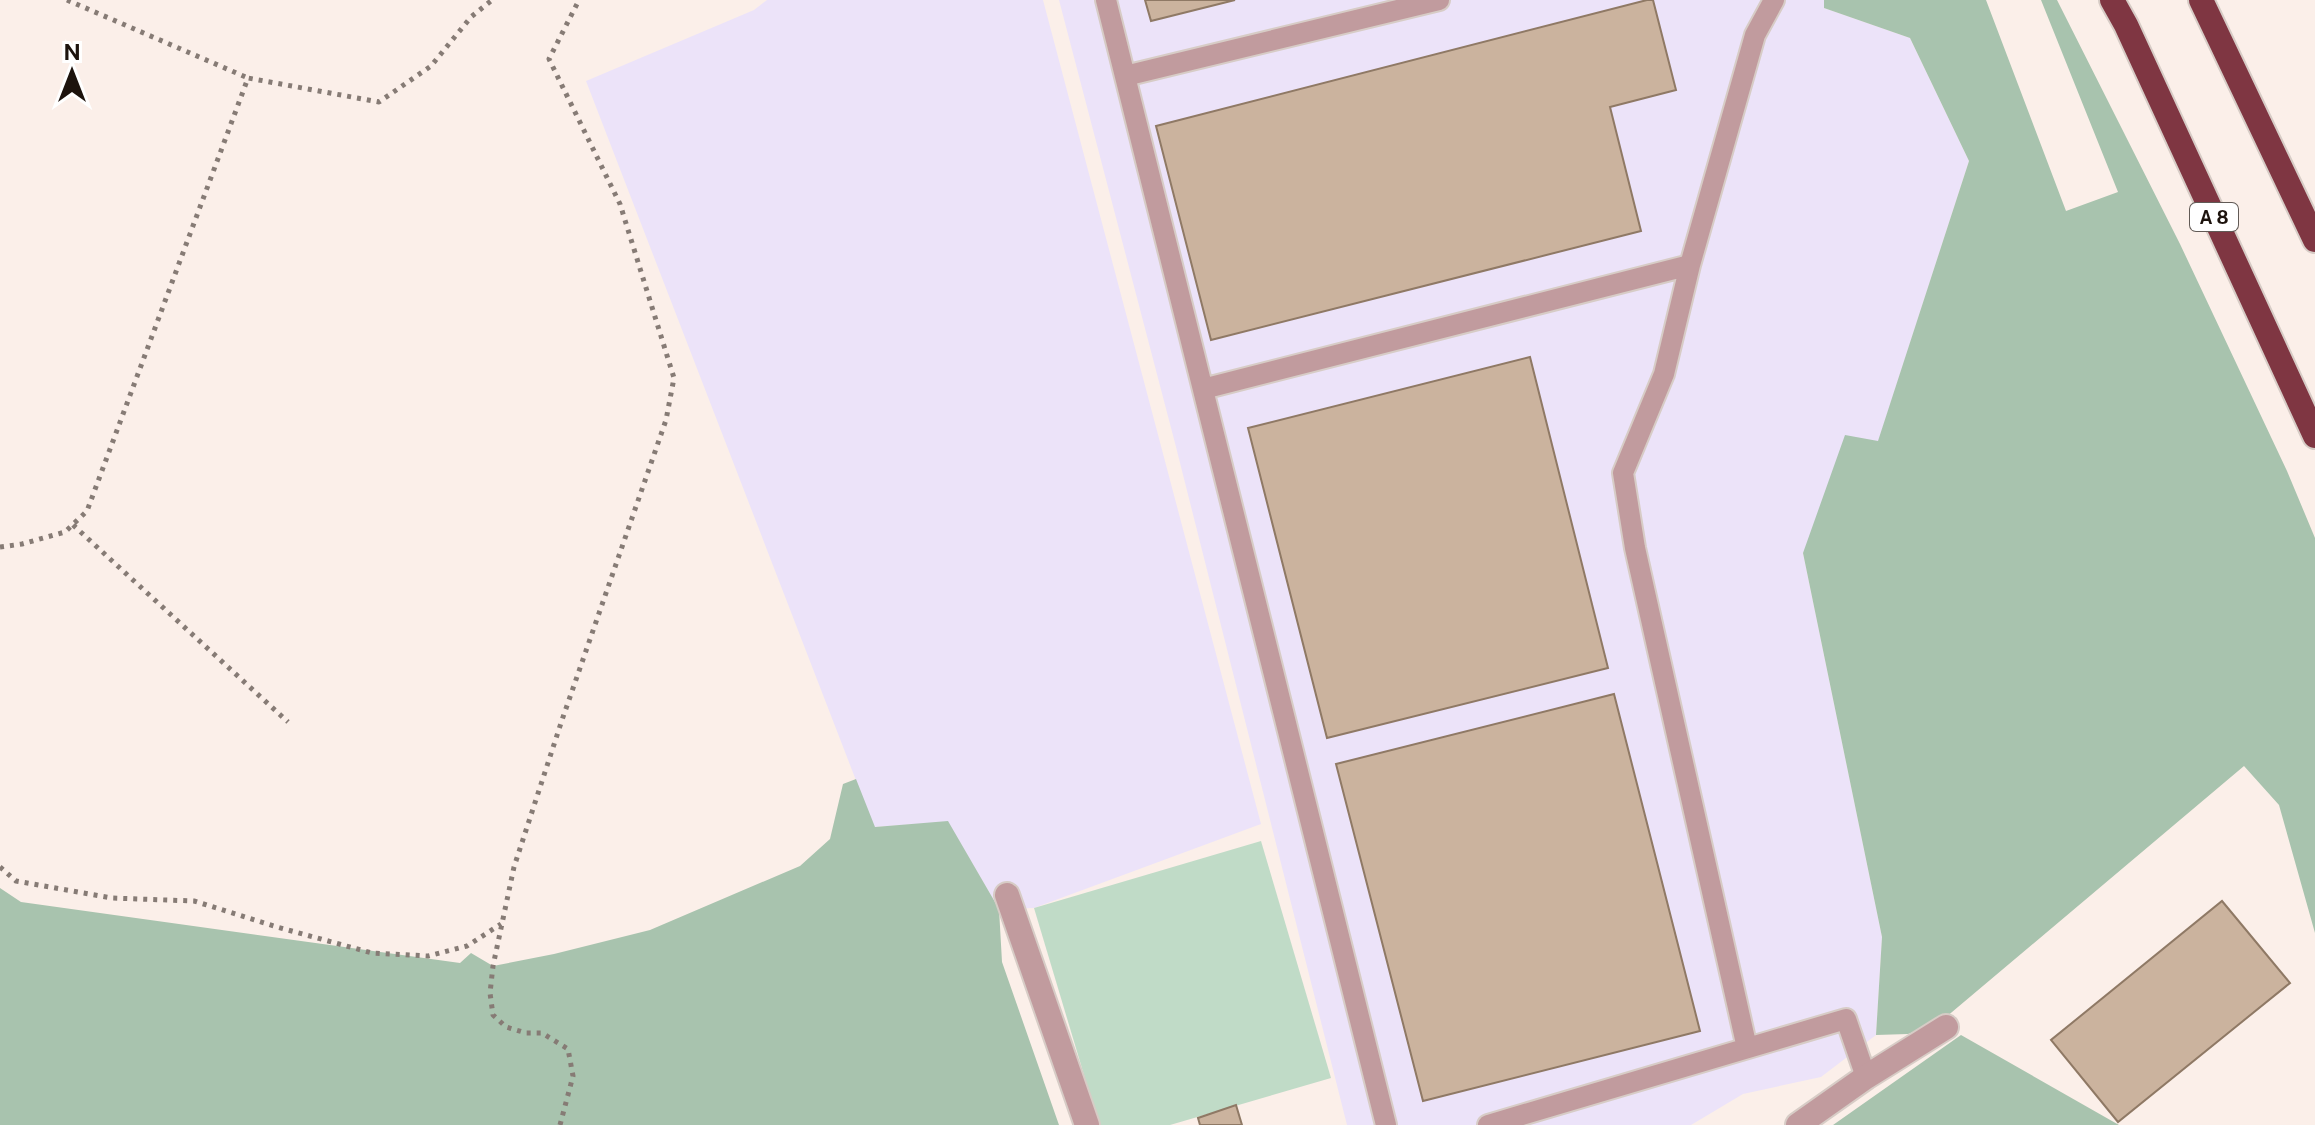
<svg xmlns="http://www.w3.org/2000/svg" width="2315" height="1125" font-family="'Public Sans',sans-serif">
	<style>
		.industrial { fill: #ece3f9 }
		.green { fill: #c0dbc7 }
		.forest { fill: #a8c3ae }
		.building { fill: #cbb39e; stroke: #8f7965; stroke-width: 2 }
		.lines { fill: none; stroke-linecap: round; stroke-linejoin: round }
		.lane-casing { stroke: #d7ccc6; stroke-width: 24 }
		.street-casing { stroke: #d7ccc6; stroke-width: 28 }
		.highway-casing { stroke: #d7ccc6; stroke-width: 28 }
		.path { stroke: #867b75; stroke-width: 5; stroke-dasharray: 4 6; stroke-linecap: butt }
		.lane { stroke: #c19b9e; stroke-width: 20 }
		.street { stroke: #c19b9e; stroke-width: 24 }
		.highway { stroke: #7f3642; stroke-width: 24 }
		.labels { text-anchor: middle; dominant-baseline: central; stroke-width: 8; stroke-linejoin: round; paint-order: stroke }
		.shield { fill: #fff; stroke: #615a56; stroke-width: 2 }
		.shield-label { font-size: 18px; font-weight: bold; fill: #1d130d }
	</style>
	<rect width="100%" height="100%" fill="#fbefe9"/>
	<path class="industrial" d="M 767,0 L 1043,0 L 1261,824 L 1034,908 L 999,909 L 948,822 L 874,827 L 586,81 L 754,10 Z
		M 1059,0 L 1824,0 L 1824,8 L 1910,38 L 1969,161 L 1878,442 L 1803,553 L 1882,937 L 1876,1035 L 1821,1077 L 1743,1094 L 1691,1125 L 1347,1125 L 1175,443 Z"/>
	<path class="green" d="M 1261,841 L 1331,1078 L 1170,1125 L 1099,1125 L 1034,908 Z"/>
	<path class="forest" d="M 1824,0 L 1986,0 L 2066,211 L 2118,192 L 2041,0 L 2057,0 L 2180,244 L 2287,471 L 2315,538 L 2315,933 L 2279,805 L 2244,766 L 1939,1023 L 1908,1034 L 1876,1035 L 1882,937 L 1803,553 L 1845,435 L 1878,441 L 1969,161 L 1910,38 L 1824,8 Z
		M 856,779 L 875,827 L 948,821 L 999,909 L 1002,962 L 1059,1125 L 0,1125 L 0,888 L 21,902 L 460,963 L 471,953 L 493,966 L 554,954 L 650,930 L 800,866 L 830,839 L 843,784 Z
		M 1961,1035 L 2119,1125 L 1833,1125 Z"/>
	<path class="building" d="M 1145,0 L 1235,0 L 1151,21 Z
		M 1647,0 L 1653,0 L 1676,90 L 1610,107 L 1641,231 L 1211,340 L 1156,126 Z
		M 1530,357 L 1608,668 L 1327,738 L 1248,428 Z
		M 1614,694 L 1700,1031 L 1423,1101 L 1336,764 Z
		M 2222,901 L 2290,983 L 2118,1122 L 2051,1040 Z
		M 1236,1105 L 1242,1125 L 1200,1125 L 1198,1118 Z"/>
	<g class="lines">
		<defs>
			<path id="lane" d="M 1106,0 L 1386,1125
				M 1125,76 L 1439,0
				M 1203,389 L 1690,265
				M 1747,1048 L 1635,548 L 1623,473 L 1664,374 L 1690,265 L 1755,35 L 1774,0
				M 1488,1125 L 1846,1019 L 1866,1077"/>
			<path id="street" d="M 1007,895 L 1087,1125
				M 1798,1125 L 1866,1077 L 1946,1027"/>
			<path id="highway" d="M 2112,0 L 2126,25 L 2315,436
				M 2201,0 L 2315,240"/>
		</defs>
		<use href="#lane" class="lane-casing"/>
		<use href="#street" class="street-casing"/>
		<use href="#highway" class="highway-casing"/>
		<path class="path" d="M 67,0 L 248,78
			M 73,525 L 288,722
			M 0,547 L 22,544 L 65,532 L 87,511 L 248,78 L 379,102 L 431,66 L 471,17 L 492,0
			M 0,867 L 16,881 L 112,898 L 194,901 L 277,927 L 372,953 L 428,956 L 467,946 L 501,924
			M 560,1125 L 573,1076 L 568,1049 L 542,1033 L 526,1033 L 506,1027 L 493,1015 L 490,993 L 493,966 L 514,867 L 562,720 L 666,420 L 674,378 L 620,204 L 549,59 L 579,0"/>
		<use href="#lane" class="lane"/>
		<use href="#street" class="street"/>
		<use href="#highway" class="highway"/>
	</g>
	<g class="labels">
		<rect class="shield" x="2190" y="203" width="48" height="28" rx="6"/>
		<g class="shield-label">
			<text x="2214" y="217">A 8</text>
		</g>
	</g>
	<g transform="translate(72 72)" stroke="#ffffff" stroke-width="6" paint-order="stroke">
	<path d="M0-6L14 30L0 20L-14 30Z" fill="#1d130d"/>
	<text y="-12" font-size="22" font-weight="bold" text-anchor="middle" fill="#1d130d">N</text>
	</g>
</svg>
